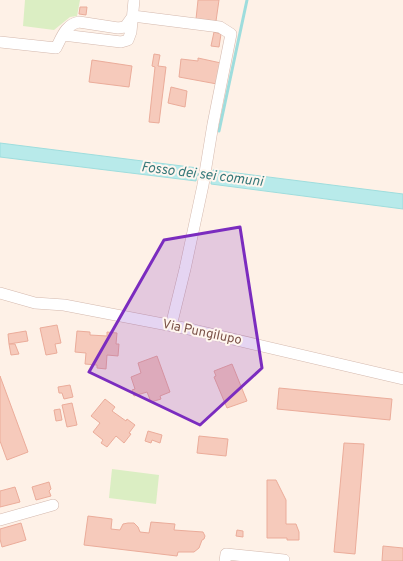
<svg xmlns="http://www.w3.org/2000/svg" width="403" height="561" font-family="Overpass,sans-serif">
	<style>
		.green { fill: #dbeec3 }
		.water { fill: #b8eaea; stroke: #9edddd }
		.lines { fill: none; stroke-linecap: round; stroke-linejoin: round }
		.stream { stroke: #9edddd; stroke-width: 3 }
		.building { fill: #f6cabb; stroke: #ebac9a }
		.minor-casing { stroke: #d4b9ae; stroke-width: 12 }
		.minor { stroke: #fff; stroke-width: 11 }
		.marked { fill: #7b2cbf; fill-opacity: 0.2; stroke: #7b2cbf; stroke-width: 3; stroke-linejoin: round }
		.labels { text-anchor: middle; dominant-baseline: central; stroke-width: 4; stroke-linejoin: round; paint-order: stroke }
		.street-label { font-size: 13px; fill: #7b5248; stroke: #fff6ef }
		.water-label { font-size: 14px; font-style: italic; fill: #37797a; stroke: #fff6ef }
	</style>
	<rect width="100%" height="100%" fill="#fef1e7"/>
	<path class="green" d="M 25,0 L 80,0 L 77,16 L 70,17 L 54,30 L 23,26 Z
		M 112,469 L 159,475 L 156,504 L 109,498 Z"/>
	<path class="water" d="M 0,143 L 198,168 L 196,181 L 0,157 Z
		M 213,170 L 403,194 L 403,209 L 211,184 Z"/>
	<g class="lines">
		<path class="stream" d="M 219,131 L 247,0
			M 193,174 L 215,177"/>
	</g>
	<path class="building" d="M 198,0 L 219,0 L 216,21 L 196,19 Z
		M 80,7 L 87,7 L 86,15 L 79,14 Z
		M 214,32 L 221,34 L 219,47 L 211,46 Z
		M 154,54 L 160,55 L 158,66 L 166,67 L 159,123 L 149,122 L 155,67 L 152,66 Z
		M 198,58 L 221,63 L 217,84 L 179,77 L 181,59 L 198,61 Z
		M 92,60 L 132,66 L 129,87 L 89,82 Z
		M 171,87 L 187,91 L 185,107 L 168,103 Z
		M 57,325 L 61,343 L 55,344 L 57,353 L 46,355 L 40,328 Z
		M 26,331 L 28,341 L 9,344 L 8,334 Z
		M 77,331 L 90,332 L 90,335 L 107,336 L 107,332 L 117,333 L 116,344 L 119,344 L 118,356 L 107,355 L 106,369 L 97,368 L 97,365 L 85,364 L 86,353 L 75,352 Z
		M 9,344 L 15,344 L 19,354 L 11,355 Z
		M 157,356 L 170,392 L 160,396 L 161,399 L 151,402 L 147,392 L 134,396 L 132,390 L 135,389 L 131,377 L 141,373 L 138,363 Z
		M 232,364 L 247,401 L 227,408 L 214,377 L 216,376 L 214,371 Z
		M 0,376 L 28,452 L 7,460 L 0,441 Z
		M 70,385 L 73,397 L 64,399 L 62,393 L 59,393 L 58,387 Z
		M 279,388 L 392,399 L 390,420 L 277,409 Z
		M 105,399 L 115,407 L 112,411 L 126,421 L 127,419 L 135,425 L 129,433 L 131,434 L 124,443 L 116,436 L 107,447 L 101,443 L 103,440 L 93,432 L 100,423 L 91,416 Z
		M 72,403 L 77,425 L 67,427 L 62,405 Z
		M 60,409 L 62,420 L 56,421 L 54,410 Z
		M 148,431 L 162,435 L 160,443 L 152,440 L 151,443 L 145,441 Z
		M 199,436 L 228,439 L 226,456 L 197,453 Z
		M 344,443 L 364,444 L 355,554 L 334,552 Z
		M 267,480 L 276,480 L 286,500 L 286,524 L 296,524 L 299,532 L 299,540 L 287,540 L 287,538 L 267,538 Z
		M 49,482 L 51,489 L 49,491 L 51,496 L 36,500 L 32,487 Z
		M 15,487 L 20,502 L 0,507 L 0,491 Z
		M 88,516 L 112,519 L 111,529 L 120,530 L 123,524 L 128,523 L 134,523 L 138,527 L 140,532 L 149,533 L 151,522 L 175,524 L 174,530 L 203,532 L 205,536 L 204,539 L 202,540 L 199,548 L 194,552 L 178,552 L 177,556 L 84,545 Z
		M 21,523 L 26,540 L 2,547 L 0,539 L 0,529 Z
		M 237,530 L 243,531 L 243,537 L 236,536 Z
		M 383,546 L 403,548 L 403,561 L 382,561 Z"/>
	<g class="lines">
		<defs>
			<path id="minor" d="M 133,16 L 220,27 L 231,34 L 213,124 L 203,185 L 185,269 L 171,326
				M 63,35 L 121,42 L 128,40 L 131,32 L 134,0
				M 0,42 L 56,48 C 62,37 65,25 79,22 L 118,28 L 125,27 L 133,16
				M 0,293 L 35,303 L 64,305 L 194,330 L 403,379
				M 0,520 L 53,505
				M 225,561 L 226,554 L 284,560 L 284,561"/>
		</defs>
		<use href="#minor" class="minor-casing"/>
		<use href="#minor" class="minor"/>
	</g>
	<path class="marked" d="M 240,227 L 262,368 L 200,425 L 89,372 L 164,240 Z"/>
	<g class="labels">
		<g class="street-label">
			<text transform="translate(202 333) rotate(12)">Via Pungilupo</text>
		</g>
		<g class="water-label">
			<text transform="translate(202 175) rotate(7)">Fosso dei sei comuni</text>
		</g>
	</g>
</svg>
